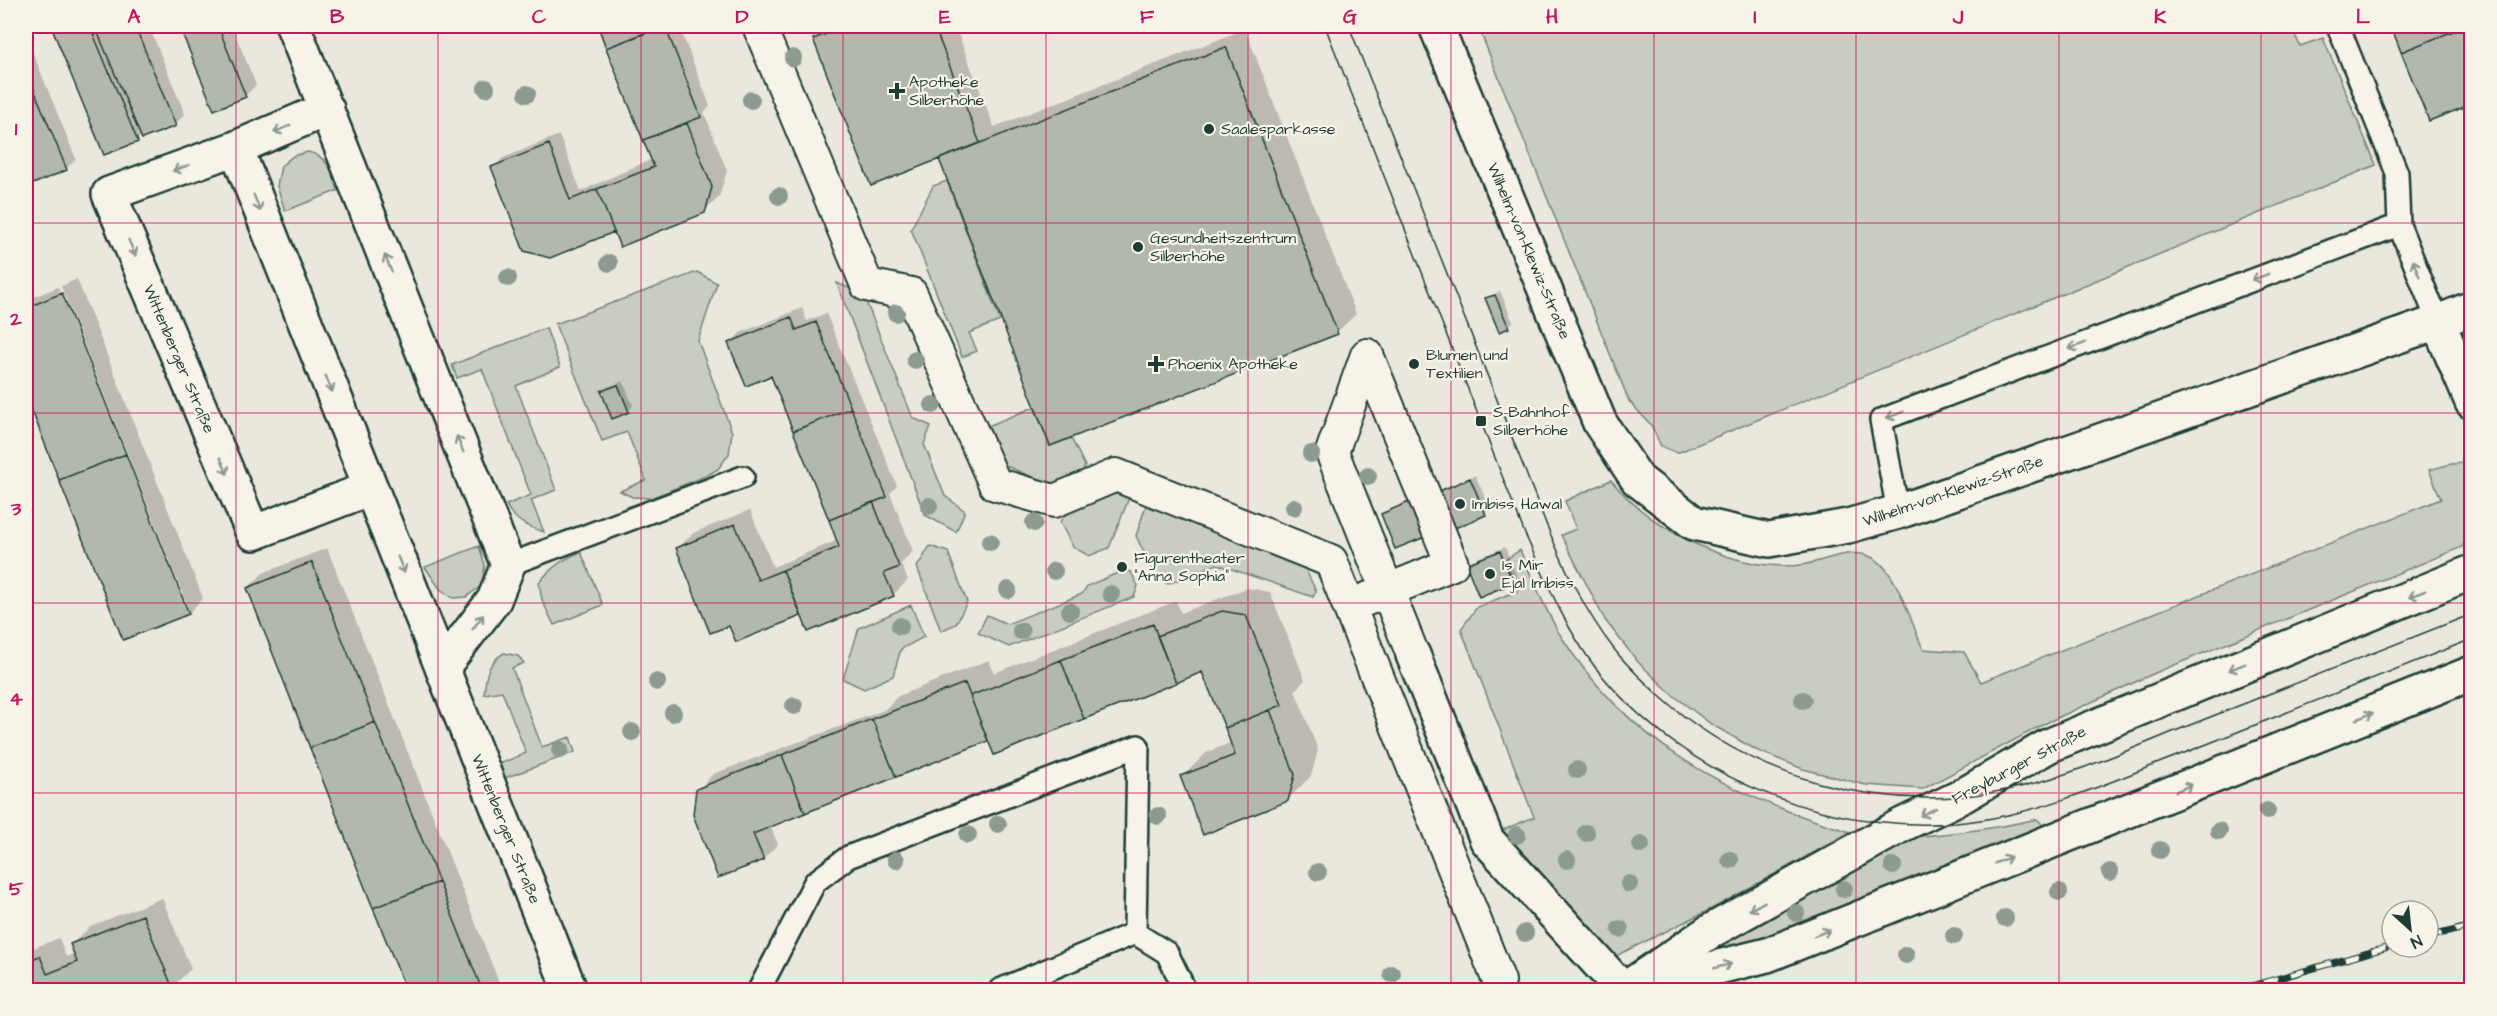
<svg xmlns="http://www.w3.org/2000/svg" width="2497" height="1016" font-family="'Architects Daughter',sans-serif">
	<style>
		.green { fill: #c8ccc1; stroke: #74847a; stroke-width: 1.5 }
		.shadow { fill: #0003 }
		.building { fill: #b2b8ae; stroke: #1f3d34; stroke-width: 1.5 }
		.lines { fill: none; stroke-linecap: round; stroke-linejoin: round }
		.service-casing { stroke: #1f3d34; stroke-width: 26 }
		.pedestrian-casing { stroke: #1f3d34; stroke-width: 36 }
		.minor-casing { stroke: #1f3d34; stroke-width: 38 }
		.tertiary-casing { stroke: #1f3d34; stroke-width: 38 }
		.service { stroke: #f7f3e8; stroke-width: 21 }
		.pedestrian { stroke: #f7f3e8; stroke-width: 32 }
		.minor { stroke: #f7f3e8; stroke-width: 33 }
		.tertiary { stroke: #f7f3e8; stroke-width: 33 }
		.tram { stroke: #1f3d34; stroke-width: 1.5 }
		.rail-casing { stroke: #1f3d34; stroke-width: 7 }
		.rail { stroke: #f7f3e8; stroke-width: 4.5; stroke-dasharray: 14; stroke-linecap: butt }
		.tree { fill: #8d9a8f }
		.oneway { stroke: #8b988e }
		.grid { fill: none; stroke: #c2185b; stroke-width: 1.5; stroke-opacity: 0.55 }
		.poi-dot { fill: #1f3d34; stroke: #f7f3e8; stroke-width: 2 }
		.labels { text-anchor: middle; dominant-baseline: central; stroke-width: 4.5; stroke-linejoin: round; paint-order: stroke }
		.poi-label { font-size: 16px; fill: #1f3d34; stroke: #f7f3e8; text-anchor: start }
		.street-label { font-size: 16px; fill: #1f3d34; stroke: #f7f3e8 }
		.neatline { fill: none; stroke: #c2185b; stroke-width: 2 }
		.grid-label { font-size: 20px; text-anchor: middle; font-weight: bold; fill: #c2185b }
	</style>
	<rect width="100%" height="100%" fill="#eae8dd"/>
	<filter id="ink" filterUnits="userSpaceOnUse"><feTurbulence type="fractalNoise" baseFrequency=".0167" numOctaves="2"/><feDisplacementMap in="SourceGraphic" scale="12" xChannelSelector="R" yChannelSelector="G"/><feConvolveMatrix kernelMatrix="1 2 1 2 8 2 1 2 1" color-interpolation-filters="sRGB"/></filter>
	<g filter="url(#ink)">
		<path class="green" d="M 1478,26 L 2291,26 L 2300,46 L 2323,38 L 2376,165 L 1677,453 L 1661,446 L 1651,425 L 1629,401 Z
			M 308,152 C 328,156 332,172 339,190 L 285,211 L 277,186 L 281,166 L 293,156 Z
			M 947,181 L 1000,321 L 969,333 L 977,351 L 962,357 L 911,229 L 933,186 Z
			M 697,272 L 717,283 L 698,341 L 732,432 L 729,454 L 718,469 L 708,475 L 651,498 L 632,497 L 620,491 L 646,480 L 627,432 L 602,441 L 555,324 Z
			M 837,283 L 863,294 L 913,418 L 931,426 L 924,444 L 945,496 L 965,511 L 956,532 L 925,515 Z
			M 546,328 L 560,367 L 516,386 L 556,490 L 531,500 L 544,532 C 528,527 514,521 506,505 L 531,495 L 482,369 L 457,378 L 452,365 Z
			M 1034,407 L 1050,446 L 1071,438 L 1085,466 L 1079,480 L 1061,489 L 1004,465 L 988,426 Z
			M 2466,463 L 2471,466 L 2471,529 L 2462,547 L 2155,673 L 2044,724 L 1923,789 L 1866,785 L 1803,769 L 1756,750 L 1711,724 L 1673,695 L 1638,662 L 1605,620 L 1561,535 L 1576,529 L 1565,501 L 1611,480 C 1651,531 1735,572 1801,565 C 1825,562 1850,546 1873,558 C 1897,570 1912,625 1923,649 L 1964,652 L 1981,682 L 2441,499 L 2429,470 L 2451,464 Z
			M 1113,490 L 1129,498 L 1109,548 L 1089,556 L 1073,547 L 1060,522 L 1069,506 Z
			M 1146,505 L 1303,564 L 1316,591 L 1313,597 L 1217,564 L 1168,584 L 1157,579 L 1136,536 Z
			M 479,546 L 485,566 L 481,586 L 466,597 L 453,598 L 440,589 L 425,567 Z
			M 930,546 L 948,552 L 967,602 L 956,624 L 941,631 L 917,567 Z
			M 1520,550 C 1532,578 1544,607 1559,633 C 1628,744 1729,796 1850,832 L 1719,905 L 1614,957 L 1588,938 L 1567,903 L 1535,868 L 1517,854 L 1500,831 L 1534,817 L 1461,629 L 1477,607 L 1517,591 L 1505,560 Z
			M 581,552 L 603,605 L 554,625 L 542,600 L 539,583 C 551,567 563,559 581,552 Z
			M 1122,571 L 1131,572 L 1138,586 L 1134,597 L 1009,647 L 978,633 L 987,615 L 1007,624 L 1082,594 L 1087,586 Z
			M 911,605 L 924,637 L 901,649 L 893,676 L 864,689 L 843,679 L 859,628 Z
			M 504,653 L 518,656 L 524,663 L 512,668 L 542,747 L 570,737 L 575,752 L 505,778 L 499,764 L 526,753 L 502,691 L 484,694 C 486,675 487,663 504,653 Z
			M 2037,819 L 2045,827 L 1682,979 L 1674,966 L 1908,837 C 1952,834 1994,829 2037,819 Z"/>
		<path class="shadow" d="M 53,26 L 149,26 L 185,114 L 175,124 L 142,135 L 137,140 L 105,153 Z
			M 180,26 L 232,26 L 256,85 L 246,95 L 214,108 Z
			M 600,26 L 679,26 L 710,106 L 704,112 L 727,171 L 719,197 L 704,212 L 613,231 L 493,168 L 503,158 L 559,135 L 581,191 L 652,159 Z
			M 778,26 L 790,26 L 780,30 Z
			M 829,26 L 955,26 L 994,127 L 1245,29 L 1356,314 L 1337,332 L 945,155 L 815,39 Z
			M 2392,26 L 2472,26 L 2472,103 L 2430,119 Z
			M 26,36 L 76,159 L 66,169 L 34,182 L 26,162 Z
			M 77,279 L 203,598 L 189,613 L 124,638 L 26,391 L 26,300 L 58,287 L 185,607 L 188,607 L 61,286 Z
			M 1500,291 L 1513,322 L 1508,327 L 1487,299 Z
			M 802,308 L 807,321 L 826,313 L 897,486 L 890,493 L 913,551 L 901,564 L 908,580 L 893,595 L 802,614 L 737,640 L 730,624 L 678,548 L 693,533 L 750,510 L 773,567 L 838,540 L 772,374 L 730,343 L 740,333 Z
			M 623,381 L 633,406 L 628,411 L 603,391 L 608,387 Z
			M 1475,475 L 1490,508 L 1485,513 L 1437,493 L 1442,489 Z
			M 1505,547 L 1517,577 L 1512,582 L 1468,564 L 1473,560 Z
			M 327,548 L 502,990 L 407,990 L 248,588 L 263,573 Z
			M 1247,588 L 1270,592 L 1305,680 L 1295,690 L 1318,750 L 1311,776 L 1287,800 L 1182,777 L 1206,753 L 1232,742 L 1203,670 L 989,739 L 770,826 L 778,844 L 763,859 L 698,790 L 713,774 L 884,710 L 898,696 L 989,660 L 994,673 L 1176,601 L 1181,613 Z
			M 162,898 L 191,969 L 172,987 L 164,990 L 26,990 L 26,951 L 59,938 L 66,957 L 75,953 L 72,944 L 91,926 Z"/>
		<path class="building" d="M 51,26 L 90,26 L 138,142 L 104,155 Z
			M 95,26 L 135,26 L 176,126 L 142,139 Z
			M 179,26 L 218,26 L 246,97 L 214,110 Z
			M 598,26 L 663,26 L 606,48 Z
			M 665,26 L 701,117 L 643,140 L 606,48 Z
			M 848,26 L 934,26 L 980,143 L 871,186 L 813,39 Z
			M 2391,26 L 2466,26 L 2401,52 Z
			M 2466,26 L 2472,39 L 2472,104 L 2429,121 L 2401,52 Z
			M 1226,47 L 1338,334 L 1050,446 L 939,159 Z
			M 26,70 L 67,170 L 33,184 L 26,166 Z
			M 687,123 L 712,187 L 705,213 L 620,247 L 597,189 L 654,167 L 643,140 Z
			M 549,144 L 570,200 L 597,189 L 614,232 L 550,258 L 524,251 L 491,167 Z
			M 62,293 L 126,454 L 59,480 L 26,395 L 26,308 Z
			M 1495,295 L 1509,328 L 1499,332 L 1485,298 Z
			M 791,317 L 796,330 L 816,322 L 851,408 L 793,431 L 771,376 L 746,386 L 728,343 Z
			M 618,385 L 629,412 L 612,419 L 601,391 Z
			M 851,408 L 887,497 L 829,520 L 793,431 Z
			M 126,454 L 189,614 L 123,640 L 59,480 Z
			M 1470,478 L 1486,515 L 1450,530 L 1435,493 Z
			M 1416,499 L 1430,535 L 1395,549 L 1381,514 Z
			M 873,502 L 899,567 L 884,573 L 894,596 L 808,632 L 783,570 L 839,547 L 829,520 Z
			M 735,524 L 758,580 L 783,570 L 801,616 L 736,642 L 729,626 L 710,633 L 676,548 Z
			M 1500,551 L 1513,583 L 1479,597 L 1466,564 Z
			M 312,562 L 375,722 L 310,748 L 247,588 Z
			M 1222,611 L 1246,615 L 1282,705 L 1225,728 L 1202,672 L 1176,683 L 1157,636 Z
			M 1153,624 L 1176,683 L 1084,719 L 1061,660 Z
			M 1061,660 L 1084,719 L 994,755 L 970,696 Z
			M 965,683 L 988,741 L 896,777 L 872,719 Z
			M 1270,710 L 1295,775 L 1288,801 L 1203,835 L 1180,776 L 1235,755 L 1225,728 Z
			M 872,719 L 896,777 L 805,813 L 782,755 Z
			M 375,722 L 439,882 L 373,908 L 310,748 Z
			M 782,755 L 805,813 L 753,834 L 764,860 L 718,878 L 693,815 L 696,789 Z
			M 439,882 L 482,990 L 406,990 L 373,908 Z
			M 143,915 L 173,989 L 168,990 L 26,990 L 26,961 L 40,956 L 47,974 L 77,962 L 70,944 Z"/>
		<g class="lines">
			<defs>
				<path id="service" d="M 2338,26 L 2397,173 L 2399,225
					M 1898,512 L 1881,420 L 2399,225 L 2438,322
					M 508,565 L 743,477
					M 759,990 L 815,882 L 848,857 L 1138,746 L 1135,933 L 1167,953 L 1185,990
					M 1000,990 L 1135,933"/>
				<path id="pedestrian" d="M 759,26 L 867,285 L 911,294 L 995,484 L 1054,501 L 1116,475 L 1331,561 L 1499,981
					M 1367,355 L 1332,452 L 1413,655
					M 1350,606 L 1452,564 L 1367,355"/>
				<path id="minor" d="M 293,26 L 508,565 L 494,600 L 442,668
					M 1436,26 L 1600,423 L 1638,480 L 1694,523 L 1769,540 L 1848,526 L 1898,512 L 2438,322 L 2472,308
					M 327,109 L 236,148 L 109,194 L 253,533 L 371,488
					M 236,148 L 570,990
					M 2438,322 L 2472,402
					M 1413,655 L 1487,840 L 1623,990"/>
				<path id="tertiary" d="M 1646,985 L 1767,955 L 2472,673
					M 1624,990 L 1709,932 L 1902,825 L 1962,796 L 2048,746 L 2472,572"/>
			</defs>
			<use href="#service" class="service-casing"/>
			<use href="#pedestrian" class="pedestrian-casing"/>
			<use href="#minor" class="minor-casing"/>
			<use href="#tertiary" class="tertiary-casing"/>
			<use href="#service" class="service"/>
			<use href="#pedestrian" class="pedestrian"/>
			<use href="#minor" class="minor"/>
			<use href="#tertiary" class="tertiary"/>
			<path class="tram" d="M 1325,26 L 1525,534 C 1546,580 1564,626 1595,667 C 1685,782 1843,843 1987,819 C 2056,808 2121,777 2187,752 C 2282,714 2377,676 2472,639
				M 1349,26 L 1547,526 C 1565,569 1585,612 1614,649 C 1626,665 1641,678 1655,692 C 1750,779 1880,815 2006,790 C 2070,777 2130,749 2190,725 C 2284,688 2378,651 2472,614"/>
			<defs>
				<path id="rail" d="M 2428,937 L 2472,926
					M 2237,990 L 2392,946
					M 2450,990 L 2472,985"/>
			</defs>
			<use href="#rail" class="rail-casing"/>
			<use href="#rail" class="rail"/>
		</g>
		<g class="tree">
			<circle cx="793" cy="58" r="9"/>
			<circle cx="486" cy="88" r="9"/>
			<circle cx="527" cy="94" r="9"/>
			<circle cx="751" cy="100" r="9"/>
			<circle cx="779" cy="196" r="9"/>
			<circle cx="609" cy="263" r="9"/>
			<circle cx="508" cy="278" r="9"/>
			<circle cx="896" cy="313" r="9"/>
			<circle cx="915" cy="360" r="9"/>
			<circle cx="933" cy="405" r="9"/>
			<circle cx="1311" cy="454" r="9"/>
			<circle cx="1368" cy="476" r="9"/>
			<circle cx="929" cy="506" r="9"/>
			<circle cx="1294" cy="507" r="9"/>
			<circle cx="1034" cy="523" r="9"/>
			<circle cx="990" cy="542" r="9"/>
			<circle cx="1054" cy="571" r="9"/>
			<circle cx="1008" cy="590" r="9"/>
			<circle cx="1111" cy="594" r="9"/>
			<circle cx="1070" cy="611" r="9"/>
			<circle cx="900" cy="626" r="9"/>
			<circle cx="1021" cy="631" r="9"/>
			<circle cx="657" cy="682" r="9"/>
			<circle cx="1803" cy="700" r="9"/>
			<circle cx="794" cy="706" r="9"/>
			<circle cx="673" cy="713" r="9"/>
			<circle cx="632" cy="732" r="9"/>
			<circle cx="560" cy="750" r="9"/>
			<circle cx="1577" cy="770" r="9"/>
			<circle cx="2267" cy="811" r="9"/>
			<circle cx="1158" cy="816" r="9"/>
			<circle cx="998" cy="824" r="9"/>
			<circle cx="2219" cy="831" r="9"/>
			<circle cx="1586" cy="833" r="9"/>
			<circle cx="968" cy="835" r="9"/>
			<circle cx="1517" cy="835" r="9"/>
			<circle cx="1641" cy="845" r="9"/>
			<circle cx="2160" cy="850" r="9"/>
			<circle cx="896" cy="860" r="9"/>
			<circle cx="1567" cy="860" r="9"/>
			<circle cx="1730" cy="860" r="9"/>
			<circle cx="1893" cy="866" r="9"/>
			<circle cx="1318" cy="872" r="9"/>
			<circle cx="2110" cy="872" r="9"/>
			<circle cx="1629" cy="884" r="9"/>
			<circle cx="1844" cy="889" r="9"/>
			<circle cx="2059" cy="892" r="9"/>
			<circle cx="1796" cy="913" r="9"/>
			<circle cx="2005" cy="918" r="9"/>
			<circle cx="1620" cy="929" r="9"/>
			<circle cx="1525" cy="933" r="9"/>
			<circle cx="1954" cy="936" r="9"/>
			<circle cx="1906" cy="955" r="9"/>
			<circle cx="1392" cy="974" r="9"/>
		</g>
		<defs><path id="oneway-shaft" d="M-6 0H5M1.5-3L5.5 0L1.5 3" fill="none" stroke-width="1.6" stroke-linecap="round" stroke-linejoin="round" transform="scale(1.5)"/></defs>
		<g class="oneway">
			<use href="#oneway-shaft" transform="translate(282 129) rotate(157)"/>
			<use href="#oneway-shaft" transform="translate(181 168) rotate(160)"/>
			<use href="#oneway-shaft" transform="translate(257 203) rotate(68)"/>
			<use href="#oneway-shaft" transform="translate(132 248) rotate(67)"/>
			<use href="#oneway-shaft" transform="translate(388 263) rotate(-112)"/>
			<use href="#oneway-shaft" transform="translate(2416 268) rotate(-112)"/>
			<use href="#oneway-shaft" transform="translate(2260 277) rotate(159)"/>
			<use href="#oneway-shaft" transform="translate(2077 346) rotate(159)"/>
			<use href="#oneway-shaft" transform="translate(329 384) rotate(68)"/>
			<use href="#oneway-shaft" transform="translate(1895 415) rotate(159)"/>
			<use href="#oneway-shaft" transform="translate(460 444) rotate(-112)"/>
			<use href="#oneway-shaft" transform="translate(224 466) rotate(67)"/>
			<use href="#oneway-shaft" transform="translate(401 565) rotate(68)"/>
			<use href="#oneway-shaft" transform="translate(2417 594) rotate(158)"/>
			<use href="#oneway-shaft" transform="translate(478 622) rotate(-53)"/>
			<use href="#oneway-shaft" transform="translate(2237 667) rotate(158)"/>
			<use href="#oneway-shaft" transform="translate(2365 716) rotate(-22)"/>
			<use href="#oneway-shaft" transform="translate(2184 788) rotate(-22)"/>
			<use href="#oneway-shaft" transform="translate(1928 812) rotate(154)"/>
			<use href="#oneway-shaft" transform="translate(2003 860) rotate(-22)"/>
			<use href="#oneway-shaft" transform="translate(1757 906) rotate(151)"/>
			<use href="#oneway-shaft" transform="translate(1822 933) rotate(-22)"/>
			<use href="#oneway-shaft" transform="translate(1723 966) rotate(-14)"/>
		</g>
	</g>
	<path class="grid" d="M 236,26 L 236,990M 438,26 L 438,990M 641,26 L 641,990M 843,26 L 843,990M 1046,26 L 1046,990M 1248,26 L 1248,990M 1451,26 L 1451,990M 1654,26 L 1654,990M 1856,26 L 1856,990M 2059,26 L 2059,990M 2261,26 L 2261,990M 26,223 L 2472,223M 26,413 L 2472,413M 26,603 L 2472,603M 26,793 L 2472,793"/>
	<g class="poi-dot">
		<path d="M894 82h6v6h6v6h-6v6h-6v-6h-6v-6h6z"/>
		<circle cx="1209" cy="129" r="6"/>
		<circle cx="1138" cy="247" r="6"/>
		<path d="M1153 355h6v6h6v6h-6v6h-6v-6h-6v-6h6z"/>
		<circle cx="1414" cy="364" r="6"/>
		<rect x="1475" y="415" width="12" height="12" rx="3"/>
		<circle cx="1460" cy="504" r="6"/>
		<circle cx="1122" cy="567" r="6"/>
		<circle cx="1490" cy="574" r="6"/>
	</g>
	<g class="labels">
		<g class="poi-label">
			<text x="909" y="82">Apotheke<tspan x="909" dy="18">Silberhöhe</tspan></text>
			<text x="1221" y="129">Saalesparkasse</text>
			<text x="1150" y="238">Gesundheitszentrum<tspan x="1150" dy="18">Silberhöhe</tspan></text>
			<text x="1426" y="355">Blumen und<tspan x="1426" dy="18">Textilien</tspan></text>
			<text x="1168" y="364">Phoenix Apotheke</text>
			<text x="1493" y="412">S-Bahnhof<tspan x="1493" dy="18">Silberhöhe</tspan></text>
			<text x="1472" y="504">Imbiss Hawal</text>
			<text x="1134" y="558">Figurentheater<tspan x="1134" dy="18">"Anna Sophia"</tspan></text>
			<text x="1502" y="565">Is Mir<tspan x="1502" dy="18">Ejal Imbiss</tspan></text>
		</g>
		<g class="street-label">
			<text transform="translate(1529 251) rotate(67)">Wilhelm-von-Klewiz-Straße</text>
			<text transform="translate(179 359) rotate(67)">Wittenberger Straße</text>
			<text transform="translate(1953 491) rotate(-19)">Wilhelm-von-Klewiz-Straße</text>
			<text transform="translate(2019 765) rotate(-28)">Freyburger Straße</text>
			<text transform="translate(506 829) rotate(68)">Wittenberger Straße</text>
		</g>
	</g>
	<rect width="2497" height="1016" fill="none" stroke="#f7f3e8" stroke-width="66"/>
	<g transform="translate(2410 929) rotate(153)"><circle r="28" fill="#f7f3e8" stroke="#a1aaa0" stroke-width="1.5"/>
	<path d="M0-4.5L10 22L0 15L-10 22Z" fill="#1f3d34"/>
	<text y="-9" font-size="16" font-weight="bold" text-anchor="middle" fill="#1f3d34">N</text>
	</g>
	<rect x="33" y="33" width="2431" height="950" class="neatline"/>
	<g class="grid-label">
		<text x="134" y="23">A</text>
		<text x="337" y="23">B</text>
		<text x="539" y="23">C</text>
		<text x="742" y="23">D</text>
		<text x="945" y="23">E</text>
		<text x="1147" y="23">F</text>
		<text x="1350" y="23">G</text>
		<text x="1552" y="23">H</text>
		<text x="1755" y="23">I</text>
		<text x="1958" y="23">J</text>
		<text x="2160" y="23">K</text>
		<text x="2363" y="23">L</text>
		<text x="16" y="135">1</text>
		<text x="16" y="325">2</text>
		<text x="16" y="515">3</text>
		<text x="16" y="705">4</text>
		<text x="16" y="895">5</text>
	</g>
</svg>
